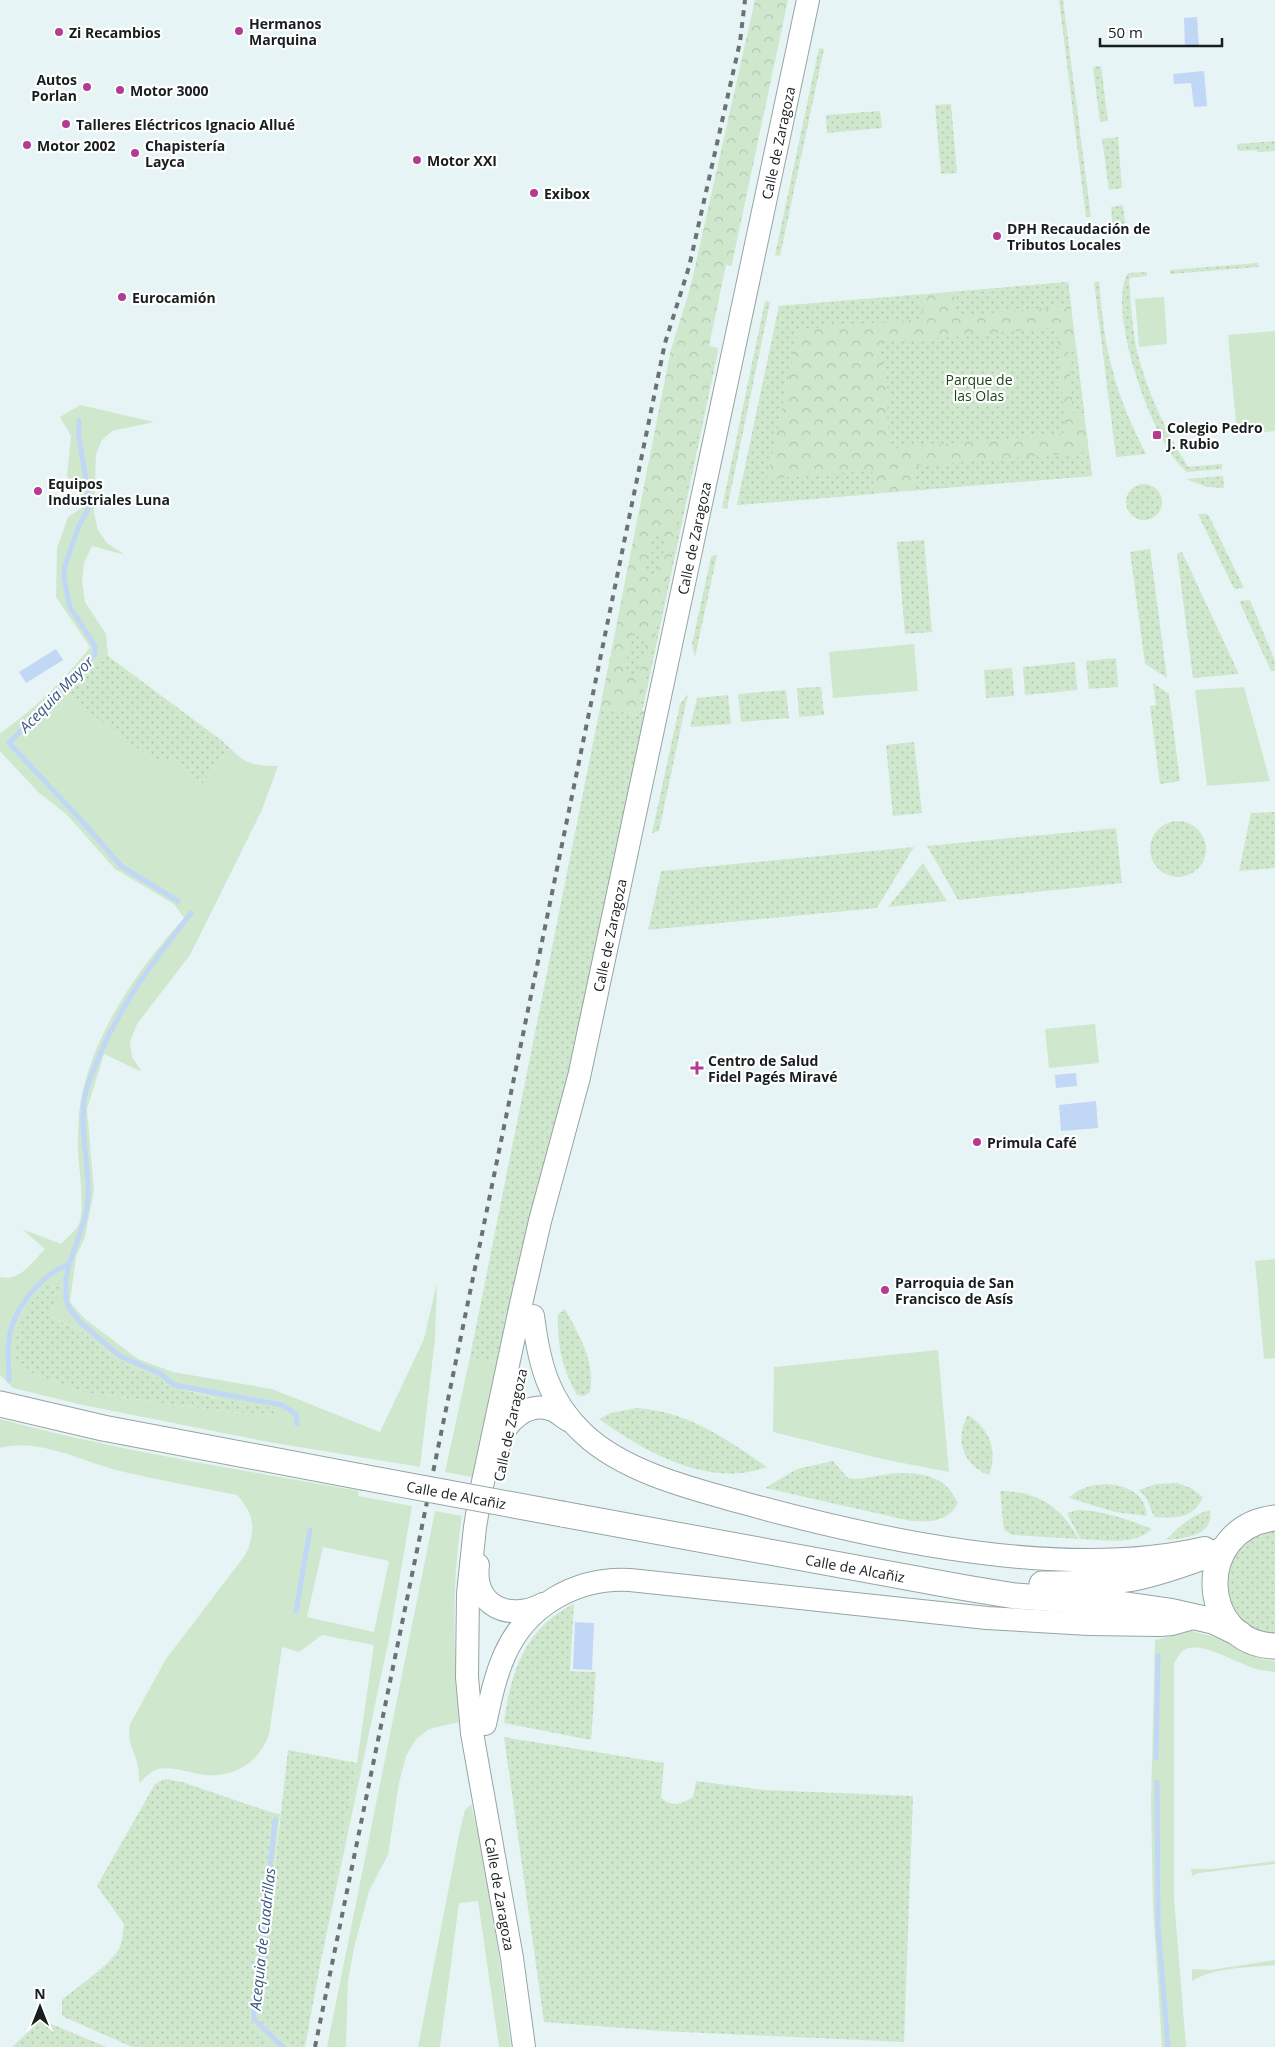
<svg xmlns="http://www.w3.org/2000/svg" width="1275" height="2047" font-family="'Open Sans',sans-serif">
	<style>
		.grass { fill: #cfe8cd; fill-rule: evenodd }
		.forest { fill: url(#forest-crowns) }
		.garden { fill: url(#garden-dots) }
		.water { fill: #c0d7f5 }
		.lines { fill: none; stroke-linecap: round; stroke-linejoin: round }
		.stream { stroke: #c0d7f5; stroke-width: 5 }
		.secondary-casing { stroke: #97a4a5; stroke-width: 24 }
		.primary-casing { stroke: #97a4a5; stroke-width: 27 }
		.secondary { stroke: #fff; stroke-width: 22 }
		.primary { stroke: #fff; stroke-width: 25 }
		.rail { stroke: #6a7373; stroke-width: 4; stroke-dasharray: 6 6; stroke-linecap: butt }
		.primary-bridge-casing { stroke: #97a4a5; stroke-width: 27; stroke-linecap: butt }
		.primary-bridge { stroke: #fff; stroke-width: 25 }
		.poi-dot { fill: #b33c92; stroke: #fefefe; stroke-width: 2 }
		.labels { text-anchor: middle; dominant-baseline: central; stroke-width: 4.5; stroke-linejoin: round; paint-order: stroke }
		.poi-label { font-size: 14px; font-weight: bold; fill: #181d1d; stroke: #fefefe; text-anchor: start }
		.street-label { font-size: 14px; fill: #181d1d; stroke: #fefefe }
		.park-label { font-size: 14px; fill: #1d431c; stroke: #fefefe }
		.water-label { font-size: 15px; font-style: italic; fill: #395882; stroke: #fefefe }
	</style>
	<defs>
		<pattern id="forest-crowns" width="20" height="18" patternUnits="userSpaceOnUse" patternTransform="scale(1.25)"><rect width="20" height="18" fill="#cfe8cd"/><path d="M2 6a3 3 0 1 1 6 0M12 15a3 3 0 1 1 6 0" fill="none" stroke="#b1c7b0"/></pattern>
		<pattern id="garden-dots" width="8" height="8" patternUnits="userSpaceOnUse" patternTransform="scale(1.25)"><rect width="8" height="8" fill="#cfe8cd"/><path d="M2 2h.1M6 6h.1" fill="none" stroke="#b1c7b0" stroke-width="1.8" stroke-linecap="round"/></pattern>
	</defs>
	<rect width="100%" height="100%" fill="#e7f4f5"/>
	<path class="grass" d="M 1164,297 L 1167,344 L 1139,347 L 1135,299 Z
		M 1275,331 L 1275,431 L 1237,435 L 1228,335 Z
		M 80,405 L 154,422 L 112,431 L 102,440 L 96,454 L 94,513 L 98,530 L 107,543 L 125,555 L 92,546 L 84,563 L 82,581 L 85,602 L 106,634 L 108,656 L 66,695 L 174,758 L 202,784 L 230,748 C 245,765 257,766 278,766 L 262,810 L 190,955 L 137,1024 L 130,1042 L 132,1057 L 142,1072 L 104,1054 L 87,1109 L 94,1190 L 85,1237 L 76,1257 L 70,1302 L 85,1319 L 138,1359 L 173,1372 L 272,1389 L 380,1432 L 424,1339 L 437,1283 L 435,1339 L 420,1467 L 269,1442 L 83,1405 L 13,1388 L 0,1375 L 0,1277 C 20,1282 32,1262 45,1249 L 22,1229 L 61,1244 C 66,1238 76,1231 79,1224 C 85,1211 79,1168 78,1152 C 78,1134 78,1116 81,1099 C 95,1030 138,969 184,918 L 174,904 L 115,869 L 66,814 L 38,792 L 0,751 L 0,733 C 32,712 67,677 90,647 L 56,597 L 57,548 L 68,517 L 86,505 L 67,476 L 71,436 L 60,417 ZM 60,1287 L 49,1316 L 82,1332 L 121,1362 L 161,1379 L 164,1384 L 276,1414 L 230,1412 L 83,1392 L 35,1374 L 15,1363 Z
		M 914,644 L 918,691 L 833,698 L 829,652 Z
		M 1244,687 L 1270,781 L 1207,786 L 1195,690 Z
		M 1095,1024 L 1099,1063 L 1049,1068 L 1045,1029 Z
		M 1275,1259 L 1275,1358 L 1264,1359 L 1255,1261 Z
		M 938,1350 L 949,1472 L 882,1459 L 773,1432 L 774,1367 Z
		M 470,1357 L 498,1362 L 472,1477 L 445,1472 Z
		M 0,1419 C 117,1451 239,1469 359,1491 L 358,1496 L 412,1506 L 390,1634 L 315,1989 L 357,1763 L 374,1645 L 322,1635 L 299,1652 L 282,1647 L 269,1734 C 260,1762 234,1778 205,1775 C 190,1773 173,1766 158,1769 C 151,1771 145,1778 139,1783 C 139,1777 139,1772 138,1767 C 135,1750 126,1743 130,1724 L 166,1659 L 246,1554 C 256,1529 255,1515 237,1495 C 198,1487 158,1480 120,1471 C 83,1462 38,1437 0,1448 ZM 323,1547 L 389,1561 L 374,1632 L 307,1617 Z
		M 435,1511 L 462,1516 C 451,1585 454,1653 459,1722 L 429,1729 L 416,1739 L 406,1756 L 399,1783 L 388,1855 L 369,1891 L 354,1948 L 348,1981 L 346,2047 L 327,2047 Z
		M 1192,1631 C 1201,1634 1211,1635 1219,1639 C 1238,1647 1254,1660 1275,1661 L 1275,1672 C 1270,1671 1265,1671 1260,1670 C 1241,1666 1204,1641 1186,1649 C 1180,1652 1177,1658 1174,1664 L 1174,1898 L 1186,2047 L 1162,2047 L 1153,1906 L 1151,1801 L 1155,1640 Z
		M 471,1804 C 491,1884 500,1965 511,2047 L 499,2047 L 478,1901 L 459,1903 L 440,2047 L 418,2047 L 460,1830 L 465,1810 Z
		M 273,1813 L 280,1814 L 258,2019 L 290,2047 L 273,2047 L 250,2020 Z
		M 1275,1861 L 1275,1864 L 1199,1873 L 1192,1876 L 1191,1869 L 1211,1869 Z
		M 1275,1960 L 1275,1965 C 1248,1968 1216,1967 1192,1981 L 1192,1969 L 1210,1970 Z"/>
	<path class="forest" d="M 755,0 L 788,0 L 733,259 L 732,266 L 726,265 L 710,341 L 709,346 L 718,348 L 642,710 L 645,711 L 644,716 L 600,708 L 671,349 L 690,289 Z
		M 1068,282 L 1092,476 L 737,505 L 779,306 Z"/>
	<path class="garden" d="M 1059,0 L 1063,0 L 1091,217 L 1086,217 Z
		M 819,48 L 824,49 L 780,256 L 775,255 Z
		M 1101,66 L 1108,121 L 1100,122 L 1093,67 Z
		M 951,104 L 957,173 L 941,174 L 935,105 Z
		M 880,111 L 882,128 L 827,133 L 826,115 Z
		M 1118,137 L 1122,188 L 1109,190 L 1102,139 Z
		M 1275,141 L 1275,151 L 1257,152 L 1257,150 L 1238,151 L 1237,144 Z
		M 1123,205 L 1126,230 L 1113,232 L 1111,207 Z
		M 1258,263 L 1259,267 L 1170,274 L 1170,270 Z
		M 1147,272 L 1147,276 L 1129,278 C 1131,303 1132,330 1138,355 C 1148,395 1167,432 1188,467 L 1222,464 L 1222,469 L 1187,472 C 1154,448 1105,309 1128,273 Z
		M 1099,281 C 1102,310 1104,340 1112,368 C 1119,398 1132,426 1146,454 L 1116,457 L 1094,282 Z
		M 1068,282 L 1071,306 L 956,316 L 954,292 Z
		M 921,295 L 923,319 L 799,329 L 767,479 L 872,470 L 874,494 L 737,505 L 779,306 Z
		M 765,301 L 770,302 L 727,509 L 722,508 Z
		M 1051,328 L 1057,332 L 1065,430 L 1062,434 L 894,448 L 889,446 L 887,409 L 891,395 L 885,383 L 880,347 L 882,343 Z
		M 1076,347 L 1084,413 L 1073,414 L 1068,348 Z
		M 715,351 L 718,351 L 643,708 L 640,707 Z
		M 1089,452 L 1092,476 L 915,490 L 914,466 Z
		M 1223,476 L 1224,488 L 1207,487 L 1186,479 Z
		M1126 502a18 18 0 1 1 36 0a18 18 0 1 1-36 0Z
		M 1198,514 L 1208,514 L 1244,588 L 1234,589 Z
		M 652,534 L 667,537 L 658,575 L 644,572 Z
		M 924,540 L 932,632 L 905,634 L 897,542 Z
		M 1150,549 L 1167,678 L 1145,664 L 1130,552 Z
		M 1182,552 L 1239,674 L 1193,678 L 1177,553 Z
		M 714,555 L 717,555 L 695,657 L 692,644 L 711,557 Z
		M 1250,600 L 1275,661 L 1275,671 L 1271,671 L 1239,601 Z
		M 632,635 L 647,638 L 639,677 L 624,674 Z
		M 108,656 L 221,740 L 230,748 L 202,784 L 174,758 L 155,761 L 66,695 Z
		M 1116,658 L 1118,687 L 1089,689 L 1086,661 Z
		M 1075,662 L 1077,690 L 1025,695 L 1023,667 Z
		M 1012,668 L 1014,696 L 986,698 L 984,670 Z
		M 1153,683 L 1169,694 L 1180,781 L 1160,784 L 1150,706 L 1156,705 Z
		M 821,687 L 824,715 L 799,717 L 797,688 Z
		M 786,690 L 789,718 L 741,722 L 738,694 Z
		M 688,694 L 659,831 L 652,833 L 680,704 Z
		M 728,695 L 731,724 L 690,727 L 697,698 Z
		M 600,708 L 644,716 L 563,1107 L 498,1362 L 470,1357 Z
		M 914,742 L 922,813 L 893,816 L 886,745 Z
		M 1275,812 L 1275,868 L 1239,871 L 1251,813 Z
		M1150 849a28 28 0 1 1 56 0a28 28 0 1 1-56 0Z
		M 1116,828 L 1122,883 L 958,900 L 927,846 Z
		M 914,847 L 877,908 L 648,930 L 661,871 Z
		M 923,863 L 947,901 L 888,907 Z
		M 50,1284 L 61,1288 L 49,1316 L 82,1332 L 121,1362 L 161,1379 L 164,1384 L 213,1398 L 277,1409 L 276,1414 L 230,1412 L 83,1392 L 35,1374 L 15,1364 L 17,1330 L 30,1304 Z
		M 565,1309 C 580,1337 595,1360 590,1392 L 584,1396 L 577,1395 C 562,1369 557,1344 558,1314 Z
		M 636,1408 C 687,1411 727,1439 767,1467 C 709,1489 645,1452 599,1419 L 611,1413 Z
		M 968,1415 C 990,1428 998,1452 989,1475 C 963,1465 954,1439 968,1415 Z
		M 833,1461 L 848,1478 C 861,1480 870,1477 883,1475 C 901,1471 929,1472 944,1484 C 950,1489 954,1496 958,1503 C 948,1522 931,1522 911,1521 L 765,1488 L 797,1469 Z
		M 1177,1483 L 1191,1488 L 1203,1497 C 1194,1519 1175,1518 1154,1517 L 1147,1499 L 1139,1490 L 1157,1484 Z
		M 1107,1484 C 1128,1486 1145,1493 1147,1516 L 1115,1512 L 1069,1498 C 1080,1487 1092,1485 1107,1484 Z
		M 1000,1491 C 1036,1491 1062,1506 1078,1539 L 1012,1535 L 1004,1530 Z
		M 1077,1510 C 1103,1510 1128,1520 1152,1529 C 1134,1546 1104,1540 1080,1539 L 1067,1513 Z
		M 1210,1510 C 1214,1536 1186,1538 1166,1540 C 1179,1526 1192,1515 1210,1510 Z
		M 1275,1527 L 1275,1636 L 1261,1634 L 1242,1622 L 1225,1593 L 1229,1559 L 1262,1529 Z
		M 574,1604 L 570,1671 L 596,1672 L 591,1740 L 504,1723 C 510,1674 525,1627 574,1604 Z
		M 504,1737 L 664,1763 L 661,1798 C 673,1807 680,1805 693,1797 L 696,1781 L 764,1790 L 913,1796 L 904,2042 L 661,2031 L 544,2022 Z
		M 288,1750 L 357,1763 L 305,2047 L 290,2047 L 258,2019 Z
		M 167,1779 L 182,1782 L 273,1813 L 250,2020 L 273,2047 L 132,2047 L 62,2016 L 62,2000 C 77,1987 112,1964 120,1947 C 123,1940 123,1931 124,1924 L 97,1886 L 155,1784 L 162,1780 Z
		M 42,2019 L 51,2024 L 107,2047 L 12,2047 Z"/>
	<path class="water" d="M 1197,17 L 1199,47 L 1185,47 L 1184,18 Z
		M 1204,71 L 1207,106 L 1194,107 L 1191,83 L 1174,84 L 1173,74 Z
		M 56,649 L 63,660 L 26,683 L 19,672 Z
		M 1076,1073 L 1077,1086 L 1056,1088 L 1055,1075 Z
		M 1096,1101 L 1098,1128 L 1061,1131 L 1059,1105 Z
		M 575,1622 L 594,1623 L 592,1670 L 573,1669 Z"/>
	<g class="lines">
		<path class="stream" d="M 79,421 L 79,438 L 89,499 L 88,509 L 78,528 L 65,566 L 64,578 L 70,607 L 95,646 L 95,654 L 9,743 L 82,821 L 121,866 L 178,901
			M 69,1264 L 66,1278 L 66,1300 L 69,1308 L 81,1323 L 120,1356 L 161,1374 L 174,1385 L 282,1405 L 296,1414 L 297,1424
			M 9,1380 C 9,1363 6,1345 11,1329 C 19,1302 43,1274 69,1264 C 77,1242 87,1219 88,1195 C 89,1163 80,1132 84,1100 C 86,1088 91,1075 96,1064 C 118,1008 154,960 191,913
			M 296,1611 L 310,1530
			M 1156,1758 L 1158,1656
			M 1157,1782 L 1158,1925 L 1168,2047
			M 275,1820 L 254,2013 L 254,2019 L 283,2047"/>
		<defs>
			<g id="secondary">
				<path d="M 533,1316 C 539,1363 548,1401 584,1434 C 623,1471 689,1488 740,1502 C 877,1540 1064,1581 1205,1548"/>
				<path d="M 499,1445 C 504,1422 528,1400 553,1410 C 559,1413 564,1418 570,1421"/>
				<path d="M 478,1565 C 473,1606 509,1622 543,1604"/>
				<path d="M 485,1724 C 490,1701 495,1676 505,1654 C 527,1605 577,1577 630,1580 L 987,1618 L 1089,1624 L 1160,1625 L 1172,1624 L 1197,1617"/>
				<path id="s1" d="M 524,2047 L 512,1958 L 472,1733 L 467,1677 L 468,1594 L 475,1527 L 481,1491 L 521,1304 L 540,1221 L 579,1077 L 808,0"/>
			</g>
			<g id="primary">
				<path d="M 0,1404 L 103,1428 L 362,1477"/>
				<path id="s2" d="M 562,1514 L 966,1588 L 1015,1596 L 1113,1603 L 1169,1611 L 1213,1621 L 1240,1634"/>
				<path d="M 1275,1518 C 1192,1528 1198,1644 1275,1646"/>
				<path d="M 1042,1584 C 1073,1584 1104,1583 1134,1578 C 1165,1572 1194,1560 1223,1550"/>
			</g>
		</defs>
		<use href="#secondary" class="secondary-casing"/>
		<use href="#primary" class="primary-casing"/>
		<use href="#secondary" class="secondary"/>
		<use href="#primary" class="primary"/>
		<path class="rail" d="M 315,2047 L 665,343 L 689,267 L 740,42 L 745,0"/>
		<defs>
			<g id="primary-bridge">
				<path id="s3" d="M 362,1477 L 562,1514"/>
			</g>
		</defs>
		<use href="#primary-bridge" class="primary-bridge-casing"/>
		<use href="#primary-bridge" class="primary-bridge"/>
	</g>
	<g class="poi-dot">
		<circle cx="239" cy="31" r="5"/>
		<circle cx="59" cy="32" r="5"/>
		<circle cx="87" cy="87" r="5"/>
		<circle cx="120" cy="90" r="5"/>
		<circle cx="66" cy="124" r="5"/>
		<circle cx="27" cy="145" r="5"/>
		<circle cx="135" cy="153" r="5"/>
		<circle cx="417" cy="160" r="5"/>
		<circle cx="534" cy="193" r="5"/>
		<circle cx="997" cy="236" r="5"/>
		<circle cx="122" cy="297" r="5"/>
		<rect x="1152" y="430" width="10" height="10" rx="2.5"/>
		<circle cx="38" cy="491" r="5"/>
		<path d="M694.5 1060.5h5v5h5v5h-5v5h-5v-5h-5v-5h5z"/>
		<circle cx="977" cy="1142" r="5"/>
		<circle cx="885" cy="1290" r="5"/>
	</g>
	<g class="labels">
		<g class="poi-label">
			<text x="249" y="23">Hermanos<tspan x="249" dy="16">Marquina</tspan></text>
			<text x="69" y="32">Zi Recambios</text>
			<text x="77" y="79" text-anchor="end">Autos<tspan x="77" dy="16">Porlan</tspan></text>
			<text x="130" y="90">Motor 3000</text>
			<text x="76" y="124">Talleres Eléctricos Ignacio Allué</text>
			<text x="37" y="145">Motor 2002</text>
			<text x="145" y="145">Chapistería<tspan x="145" dy="16">Layca</tspan></text>
			<text x="427" y="160">Motor XXI</text>
			<text x="544" y="193">Exibox</text>
			<text x="1007" y="228">DPH Recaudación de<tspan x="1007" dy="16">Tributos Locales</tspan></text>
			<text x="132" y="297">Eurocamión</text>
			<text x="1167" y="427">Colegio Pedro<tspan x="1167" dy="16">J. Rubio</tspan></text>
			<text x="48" y="483">Equipos<tspan x="48" dy="16">Industriales Luna</tspan></text>
			<text x="708" y="1060">Centro de Salud<tspan x="708" dy="16">Fidel Pagés Miravé</tspan></text>
			<text x="987" y="1142">Primula Café</text>
			<text x="895" y="1282">Parroquia de San<tspan x="895" dy="16">Francisco de Asís</tspan></text>
		</g>
		<g class="street-label">
			<text stroke="none"><textPath href="#s1" startOffset="1942">Calle de Zaragoza</textPath></text>
			<text stroke="none"><textPath href="#s1" startOffset="1538">Calle de Zaragoza</textPath></text>
			<text stroke="none"><textPath href="#s1" startOffset="1132">Calle de Zaragoza</textPath></text>
			<text transform="translate(510 1425) rotate(-78)">Calle de Zaragoza</text>
			<text stroke="none"><textPath href="#s3" startOffset="96">Calle de Alcañiz</textPath></text>
			<text stroke="none"><textPath href="#s2" startOffset="298">Calle de Alcañiz</textPath></text>
			<text transform="translate(500 1894) rotate(80)">Calle de Zaragoza</text>
		</g>
		<g class="park-label">
			<text x="979" y="379">Parque de<tspan x="979" dy="16">las Olas</tspan></text>
		</g>
		<g class="water-label">
			<text transform="translate(56 694) rotate(-46)">Acequia Mayor</text>
			<text transform="translate(262 1939) rotate(-84)">Acequia de Cuadrillas</text>
		</g>
	</g>
	<g transform="translate(40 2007)" stroke="#fefefe" stroke-width="4" paint-order="stroke">
	<path d="M0-4L9 19L0 12L-9 19Z" fill="#181d1d"/>
	<text y="-8" font-size="14" font-weight="bold" text-anchor="middle" fill="#181d1d">N</text>
	</g>
	<path d="M1100 38v8h122v-8" fill="none" stroke="#181d1d" stroke-width="2.5"/>
	<text x="1108" y="38" font-size="15" fill="#181d1d" stroke="#fefefe" stroke-width="4" paint-order="stroke">50 m</text>
</svg>
